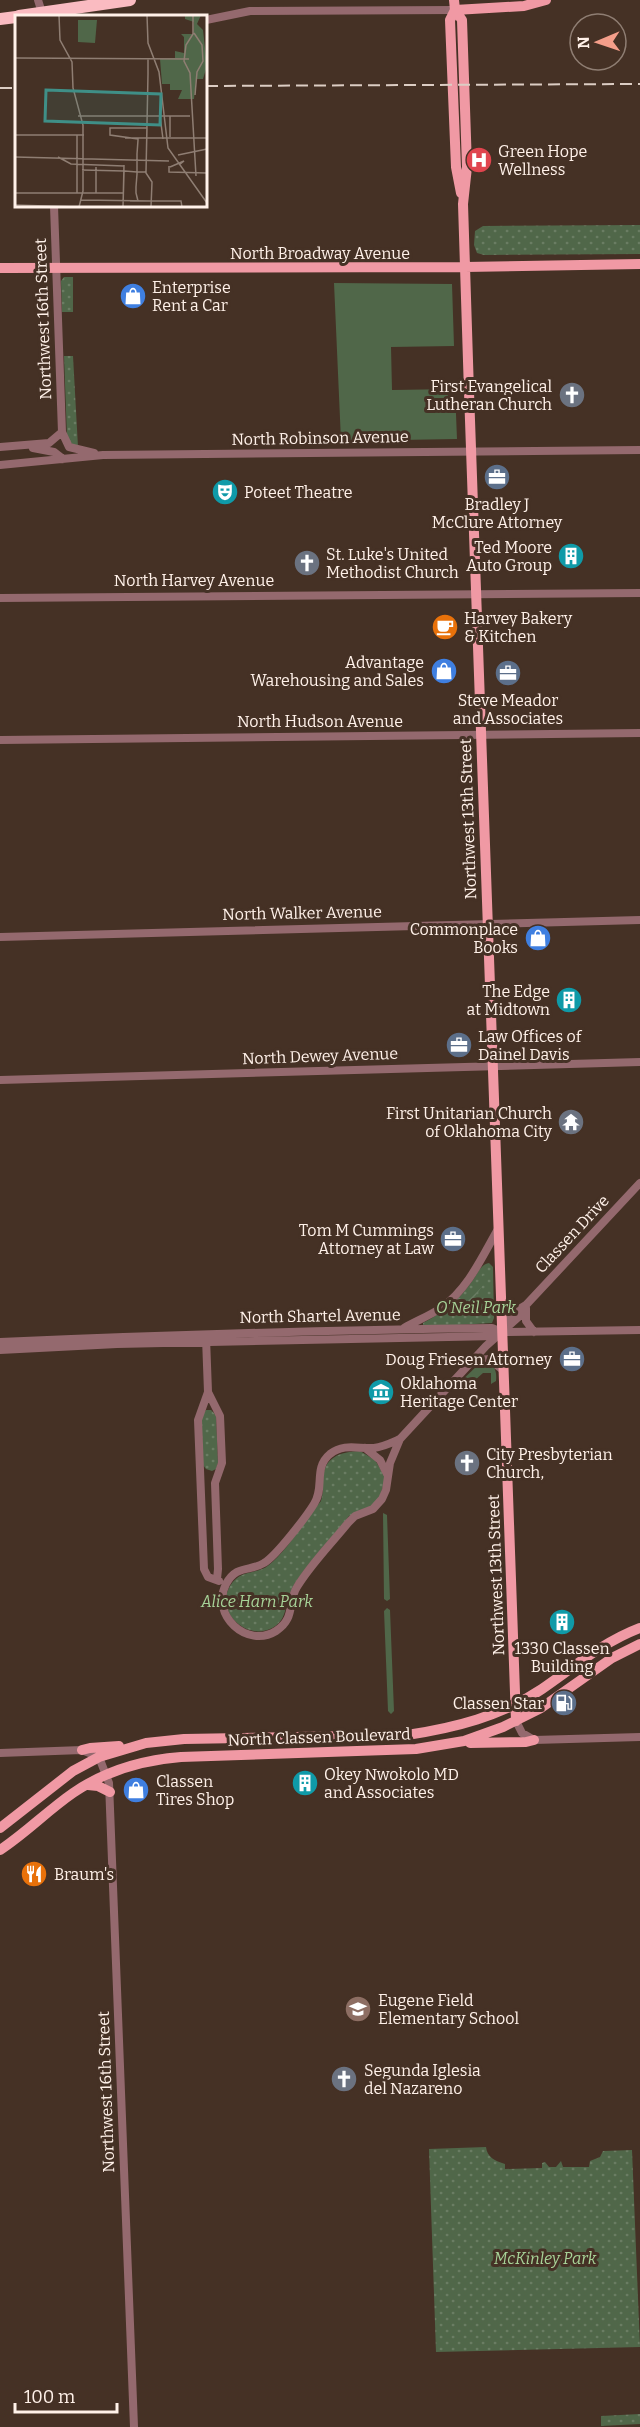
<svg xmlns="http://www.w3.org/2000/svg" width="640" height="2427" font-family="Bitter,serif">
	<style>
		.grass { fill: #506749 }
		.park { fill: url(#park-dots) }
		.garden { fill: url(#garden-furrows) }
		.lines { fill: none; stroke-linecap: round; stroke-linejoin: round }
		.minor { stroke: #94696e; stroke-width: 8 }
		.major { stroke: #f099a4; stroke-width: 10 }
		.highway { stroke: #fabbc1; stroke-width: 12 }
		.rail { stroke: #dccdc4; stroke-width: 2; stroke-dasharray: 12 6; stroke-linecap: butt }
		.highway-bridge { stroke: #fabbc1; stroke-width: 12 }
		.labels { text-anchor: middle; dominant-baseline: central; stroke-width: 6; stroke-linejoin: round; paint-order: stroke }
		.poi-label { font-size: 16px; fill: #fff1e9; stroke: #453125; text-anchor: start }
		.street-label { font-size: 16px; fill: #fff1e9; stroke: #453125 }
		.park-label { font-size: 16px; font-style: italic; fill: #a7d398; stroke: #453125 }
		.inset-road { fill: none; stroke: #8f7e73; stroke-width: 1.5 }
		.view { fill: #3f8f87; fill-opacity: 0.15; stroke: #3f8f87; stroke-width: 3 }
		.inset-edge { fill: none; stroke: #fff1e9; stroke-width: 3 }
	</style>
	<defs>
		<pattern id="park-dots" width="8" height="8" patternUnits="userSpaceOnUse" patternTransform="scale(1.5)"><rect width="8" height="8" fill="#506749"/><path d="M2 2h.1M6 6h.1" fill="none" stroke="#6a7d63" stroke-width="1.8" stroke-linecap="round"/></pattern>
		<pattern id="garden-furrows" width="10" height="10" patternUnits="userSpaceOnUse" patternTransform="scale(1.5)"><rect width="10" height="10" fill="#506749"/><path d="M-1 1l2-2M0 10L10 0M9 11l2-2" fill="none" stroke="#6a7d63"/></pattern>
	</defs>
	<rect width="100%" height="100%" fill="#453125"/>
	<path class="grass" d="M 334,283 L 452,284 L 454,346 L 391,347 L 392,390 L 455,389 L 457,439 L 341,441 Z
		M 485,1361 C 495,1365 497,1371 496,1381 L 491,1384 L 491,1373 L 483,1373 L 464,1390 L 459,1390 L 455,1387 L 480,1363 Z
		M 383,1513 L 387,1515 L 390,1599 L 387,1601 L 384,1599 Z
		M 387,1608 L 390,1610 L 394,1711 L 391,1714 L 388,1711 L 384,1611 Z"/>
	<path class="park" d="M 640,225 L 640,254 L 484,255 L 477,253 L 474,245 L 475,231 L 483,226 Z
		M 64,277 L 73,277 L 73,312 L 62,312 L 61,281 Z
		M 64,356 L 73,356 L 78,447 L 74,447 L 67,437 Z
		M 489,1263 L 493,1267 L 494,1318 L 492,1323 L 423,1327 L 423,1323 C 443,1313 461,1298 473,1280 C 478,1273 480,1265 489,1263 Z
		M 206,1410 L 211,1410 L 216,1415 L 218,1463 L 216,1469 L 212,1471 L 206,1469 L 203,1465 L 201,1417 Z
		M 360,1451 L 375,1460 L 384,1475 L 384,1484 L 379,1498 L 371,1506 L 349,1516 L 341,1526 C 328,1542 298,1574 291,1591 C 284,1606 288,1621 270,1629 C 245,1640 215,1611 230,1586 C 240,1569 257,1575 269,1565 C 287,1551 306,1519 321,1501 C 323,1493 323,1489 323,1481 C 323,1457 340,1452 360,1451 Z
		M 486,2147 C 487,2157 495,2161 505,2164 L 505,2169 L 542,2168 L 542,2163 L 545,2162 L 549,2167 L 556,2167 L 561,2161 L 563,2167 L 589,2167 L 590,2161 L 600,2157 L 603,2151 L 632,2150 L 640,2347 L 436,2352 L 429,2149 Z
		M 640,2414 L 640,2424 L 601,2426 L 601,2416 Z"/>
	<path class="garden" d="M 484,1275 L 487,1279 L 472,1301 L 482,1307 L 483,1313 L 481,1315 L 449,1316 L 448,1312 L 467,1296 Z"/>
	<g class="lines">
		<path class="minor" d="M 38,0 L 43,16
			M 206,20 L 250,11 L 455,10
			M 54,206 L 62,432 L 69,447 L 94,453
			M 0,447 L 49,443 L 62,432
			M 33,448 L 54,452 L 63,459
			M 0,465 L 103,455 L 640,450
			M 0,598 L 640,593
			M 0,740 L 640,733
			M 0,937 L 640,920
			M 0,1080 L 640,1062
			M 526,1308 L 526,1321 L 534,1332
			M 506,1325 L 513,1313 L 526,1305
			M 404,1328 C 416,1321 429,1316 441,1308 C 468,1289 482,1257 498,1229
			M 206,1338 L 208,1392 L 220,1416 L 222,1463 L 215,1483 L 218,1569 L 217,1579
			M 0,1342 C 164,1335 328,1330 492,1328 L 502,1332 L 640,1330
			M 0,1350 L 117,1344 L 497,1336
			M 472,1361 L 489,1359 L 503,1370
			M 208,1392 L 198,1420 L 204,1569 L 208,1577 L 219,1581
			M 400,1439 C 391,1443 383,1447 374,1448 C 358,1449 344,1443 330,1454 C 313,1468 325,1488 314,1504 C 306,1517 276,1556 264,1563 C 250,1572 237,1564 226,1584 C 210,1615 247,1649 276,1631 C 296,1618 287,1603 297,1587 C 311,1564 331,1544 348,1523 L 355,1516 L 373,1509 L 382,1499 L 386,1490 L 390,1463 L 400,1439 L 486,1346 L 523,1313 L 526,1305 L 640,1183
			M 365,1448 L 380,1460 L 387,1474
			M 516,1721 L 522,1733 L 534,1740 L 640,1737
			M 0,1753 L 82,1750 L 99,1757 L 109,1783 L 134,2427"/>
		<path class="major" d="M 454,0 L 455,10 L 450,20 L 456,167 L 461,193
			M 455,10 L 462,20 L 467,167 L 463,204 L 469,392 L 516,1721
			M 455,10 L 524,6 L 546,0
			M 0,268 L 465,267 L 640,264
			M 470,1743 L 526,1742 L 534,1740
			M 82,1750 L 90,1748 L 119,1746
			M 88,1785 L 98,1786 L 110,1792
			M 0,1828 L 73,1771 L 99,1757 L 146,1743 L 184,1739 L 407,1735 C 454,1728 502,1716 542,1689 C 574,1667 603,1642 640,1628
			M 0,1850 C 26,1833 47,1811 73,1793 C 105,1771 142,1760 181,1757 L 416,1749 L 464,1741 L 503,1727 L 541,1708 L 612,1658 L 640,1644"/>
		<path class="highway" d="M 0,19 L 16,17"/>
		<path class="rail" d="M 206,86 L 640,84
			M 0,88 L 16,88"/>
		<path class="highway-bridge" d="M 19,16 L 130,0"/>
	</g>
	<defs>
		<symbol id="hospital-disc" viewBox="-11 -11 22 22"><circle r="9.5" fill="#e0444e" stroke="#453125"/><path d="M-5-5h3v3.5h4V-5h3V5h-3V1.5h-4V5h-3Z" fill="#fff"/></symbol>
		<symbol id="shop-disc" viewBox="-11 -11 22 22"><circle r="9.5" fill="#3f7fe0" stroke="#453125"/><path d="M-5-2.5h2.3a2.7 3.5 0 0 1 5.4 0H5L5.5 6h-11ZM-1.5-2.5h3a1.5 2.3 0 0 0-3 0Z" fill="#fff"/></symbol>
		<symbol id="church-disc" viewBox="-11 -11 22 22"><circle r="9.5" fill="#6b7280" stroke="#453125"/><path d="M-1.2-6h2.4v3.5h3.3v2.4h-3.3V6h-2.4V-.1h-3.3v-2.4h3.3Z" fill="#fff"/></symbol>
		<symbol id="office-disc" viewBox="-11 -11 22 22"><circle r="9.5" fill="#5c6f8a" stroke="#453125"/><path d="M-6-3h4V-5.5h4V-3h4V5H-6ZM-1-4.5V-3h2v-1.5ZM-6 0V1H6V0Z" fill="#fff"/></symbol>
		<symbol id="theatre-disc" viewBox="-11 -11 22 22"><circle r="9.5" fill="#0f9aa8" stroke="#453125"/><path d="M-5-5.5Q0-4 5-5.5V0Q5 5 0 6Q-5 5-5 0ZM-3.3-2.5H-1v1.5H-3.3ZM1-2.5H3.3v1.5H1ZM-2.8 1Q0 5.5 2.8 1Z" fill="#fff"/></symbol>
		<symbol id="building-disc" viewBox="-11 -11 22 22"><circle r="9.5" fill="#0f9aa8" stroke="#453125"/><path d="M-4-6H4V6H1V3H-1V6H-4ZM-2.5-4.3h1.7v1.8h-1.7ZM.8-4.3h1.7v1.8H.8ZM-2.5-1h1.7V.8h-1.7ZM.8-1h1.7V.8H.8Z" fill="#fff"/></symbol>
		<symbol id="cafe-disc" viewBox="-11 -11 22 22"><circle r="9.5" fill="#e8710a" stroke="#453125"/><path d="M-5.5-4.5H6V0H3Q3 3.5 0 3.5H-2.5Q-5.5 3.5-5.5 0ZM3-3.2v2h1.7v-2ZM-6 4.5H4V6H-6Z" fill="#fff"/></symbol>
		<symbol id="temple-disc" viewBox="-11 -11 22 22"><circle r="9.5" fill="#6b7280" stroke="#453125"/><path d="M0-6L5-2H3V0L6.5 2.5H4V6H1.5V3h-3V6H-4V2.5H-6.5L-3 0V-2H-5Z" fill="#fff"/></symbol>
		<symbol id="museum-disc" viewBox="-11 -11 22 22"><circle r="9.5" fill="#0f9aa8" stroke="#453125"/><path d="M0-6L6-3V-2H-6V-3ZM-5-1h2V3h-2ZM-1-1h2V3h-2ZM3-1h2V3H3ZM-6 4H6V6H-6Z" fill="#fff"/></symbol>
		<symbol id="fuel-disc" viewBox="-11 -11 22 22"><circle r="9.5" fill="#5c6f8a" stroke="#453125"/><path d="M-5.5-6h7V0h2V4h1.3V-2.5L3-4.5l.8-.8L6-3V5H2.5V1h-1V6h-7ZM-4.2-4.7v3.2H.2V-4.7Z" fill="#fff"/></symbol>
		<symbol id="restaurant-disc" viewBox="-11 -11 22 22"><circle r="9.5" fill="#e8710a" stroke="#453125"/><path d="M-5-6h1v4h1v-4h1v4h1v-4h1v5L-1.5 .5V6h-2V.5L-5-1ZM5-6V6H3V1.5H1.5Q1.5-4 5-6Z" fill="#fff"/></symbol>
		<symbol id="school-disc" viewBox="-11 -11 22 22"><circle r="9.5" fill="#8d6e63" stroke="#453125"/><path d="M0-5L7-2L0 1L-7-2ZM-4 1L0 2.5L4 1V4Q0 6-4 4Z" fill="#fff"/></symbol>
	</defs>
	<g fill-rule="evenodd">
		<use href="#hospital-disc" x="464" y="145" width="30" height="30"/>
		<use href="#shop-disc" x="118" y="281" width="30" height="30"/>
		<use href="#church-disc" x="557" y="380" width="30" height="30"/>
		<use href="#office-disc" x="482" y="462" width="30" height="30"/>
		<use href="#theatre-disc" x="210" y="477" width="30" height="30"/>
		<use href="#building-disc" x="556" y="541" width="30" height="30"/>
		<use href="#church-disc" x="292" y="548" width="30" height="30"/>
		<use href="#cafe-disc" x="430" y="612" width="30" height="30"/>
		<use href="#shop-disc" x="429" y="656" width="30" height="30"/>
		<use href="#office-disc" x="493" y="658" width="30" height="30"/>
		<use href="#shop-disc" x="523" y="923" width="30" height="30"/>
		<use href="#building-disc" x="554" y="985" width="30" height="30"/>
		<use href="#office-disc" x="444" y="1030" width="30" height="30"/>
		<use href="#temple-disc" x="556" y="1107" width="30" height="30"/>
		<use href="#office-disc" x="438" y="1224" width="30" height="30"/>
		<use href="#office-disc" x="557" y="1344" width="30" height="30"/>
		<use href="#museum-disc" x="366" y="1377" width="30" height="30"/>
		<use href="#church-disc" x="452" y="1448" width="30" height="30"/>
		<use href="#building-disc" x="547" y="1607" width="30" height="30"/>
		<use href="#fuel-disc" x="549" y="1688" width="30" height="30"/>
		<use href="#building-disc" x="290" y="1768" width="30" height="30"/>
		<use href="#shop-disc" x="121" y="1775" width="30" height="30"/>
		<use href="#restaurant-disc" x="19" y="1859" width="30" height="30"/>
		<use href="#school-disc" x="343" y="1994" width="30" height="30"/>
		<use href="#church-disc" x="329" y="2064" width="30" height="30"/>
	</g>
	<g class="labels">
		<g class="poi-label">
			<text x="498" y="151">Green Hope<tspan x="498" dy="18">Wellness</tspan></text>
			<text x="152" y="287">Enterprise<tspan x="152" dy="18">Rent a Car</tspan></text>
			<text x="552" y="386" text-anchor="end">First Evangelical<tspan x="552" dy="18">Lutheran Church</tspan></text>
			<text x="244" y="492">Poteet Theatre</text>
			<text x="497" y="504" text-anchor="middle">Bradley J<tspan x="497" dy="18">McClure Attorney</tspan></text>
			<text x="552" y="547" text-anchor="end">Ted Moore<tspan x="552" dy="18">Auto Group</tspan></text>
			<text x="326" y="554">St. Luke's United<tspan x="326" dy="18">Methodist Church</tspan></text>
			<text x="464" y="618">Harvey Bakery<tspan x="464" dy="18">&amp; Kitchen</tspan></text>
			<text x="424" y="662" text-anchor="end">Advantage<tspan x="424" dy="18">Warehousing and Sales</tspan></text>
			<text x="508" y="700" text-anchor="middle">Steve Meador<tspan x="508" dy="18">and Associates</tspan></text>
			<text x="518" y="929" text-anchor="end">Commonplace<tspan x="518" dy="18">Books</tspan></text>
			<text x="550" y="991" text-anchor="end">The Edge<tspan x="550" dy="18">at Midtown</tspan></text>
			<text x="478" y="1036">Law Offices of<tspan x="478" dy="18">Dainel Davis</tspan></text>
			<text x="552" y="1113" text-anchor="end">First Unitarian Church<tspan x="552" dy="18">of Oklahoma City</tspan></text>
			<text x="434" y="1230" text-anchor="end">Tom M Cummings<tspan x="434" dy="18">Attorney at Law</tspan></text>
			<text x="552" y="1359" text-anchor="end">Doug Friesen Attorney</text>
			<text x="400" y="1383">Oklahoma<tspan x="400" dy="18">Heritage Center</tspan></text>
			<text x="486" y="1454">City Presbyterian<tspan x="486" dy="18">Church,</tspan></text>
			<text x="562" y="1648" text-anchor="middle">1330 Classen<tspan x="562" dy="18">Building</tspan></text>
			<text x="544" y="1703" text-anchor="end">Classen Star</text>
			<text x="324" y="1774">Okey Nwokolo MD<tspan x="324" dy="18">and Associates</tspan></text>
			<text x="156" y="1781">Classen<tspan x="156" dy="18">Tires Shop</tspan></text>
			<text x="54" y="1874">Braum's</text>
			<text x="378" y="2000">Eugene Field<tspan x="378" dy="18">Elementary School</tspan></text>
			<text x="364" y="2070">Segunda Iglesia<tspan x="364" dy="18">del Nazareno</tspan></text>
		</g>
		<g class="street-label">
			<text x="320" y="253">North Broadway Avenue</text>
			<text transform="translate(43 319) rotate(-92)">Northwest 16th Street</text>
			<text transform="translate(320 438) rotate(-1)">North Robinson Avenue</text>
			<text x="194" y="580">North Harvey Avenue</text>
			<text x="320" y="721">North Hudson Avenue</text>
			<text transform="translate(468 819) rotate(-92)">Northwest 13th Street</text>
			<text transform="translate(302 913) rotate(-1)">North Walker Avenue</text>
			<text transform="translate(320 1056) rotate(-2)">North Dewey Avenue</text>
			<text transform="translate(572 1234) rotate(-47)">Classen Drive</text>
			<text transform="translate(320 1316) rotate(-1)">North Shartel Avenue</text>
			<text transform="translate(496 1575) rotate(-92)">Northwest 13th Street</text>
			<text transform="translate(319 1737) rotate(-2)">North Classen Boulevard</text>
			<text transform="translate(106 2092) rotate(-92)">Northwest 16th Street</text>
		</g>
		<g class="park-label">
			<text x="476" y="1307">O'Neil Park</text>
			<text x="257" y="1601">Alice Harn Park</text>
			<text x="545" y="2258">McKinley Park</text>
		</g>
	</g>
	<g transform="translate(15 15)">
		<rect width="192" height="192" fill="#453125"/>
		<path d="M 63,5 L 82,5 L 80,28 L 63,27 Z" fill="#506749"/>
		<path d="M 170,0 L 186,0 L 182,9 L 188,15 L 192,51 L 188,64 L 181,64 L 179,84 L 163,84 L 167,75 L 155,75 L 155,69 L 147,69 L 145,44 L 160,43 L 160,36 L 169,38 L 169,22 L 166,19 L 178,19 L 179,7 L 170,4 Z" fill="#506749"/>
		<path class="inset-road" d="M 44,0 L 45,25 L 57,47 L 58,73 L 68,110 L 68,176 L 64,192M 132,0 L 133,28 L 144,57 L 153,133 L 192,188M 178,0 L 178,19 L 171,30 L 169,46 L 175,58 L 181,161M 179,18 L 187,30 L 188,46 L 182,57 L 180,80M 0,43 L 174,44M 133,43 L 133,59 L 133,43M 133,59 L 131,158 L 137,167 L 136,192M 63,101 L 175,101M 145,101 L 148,124M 0,120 L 69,120M 155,122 L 155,101M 110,123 L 192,123M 163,140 L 192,134M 0,142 L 154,146M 43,142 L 56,149 L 109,151M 154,151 L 154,157 L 192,158M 155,152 L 169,146 L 164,150M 67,155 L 109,156M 0,178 L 108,178M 62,178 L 62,120M 81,178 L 81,152M 66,185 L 137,186M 115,186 L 166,186 L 167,192M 0,190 L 62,192M 108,192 L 109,150M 108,192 L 109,157 L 110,156 L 122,157 L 130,157 L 131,156 L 132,113 L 95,113 L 95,120 L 123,124 L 123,125 L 122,139 L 122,159 L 121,172 L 121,178 L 123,186"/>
		<path class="view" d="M 31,75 L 146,79 L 145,110 L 30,106 Z"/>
		<rect width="192" height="192" class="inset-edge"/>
	</g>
	<g transform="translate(598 42) rotate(268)"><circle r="28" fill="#453125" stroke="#8f7e73" stroke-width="1.5"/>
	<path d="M0-4.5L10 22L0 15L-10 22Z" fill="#f49e8a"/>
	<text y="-9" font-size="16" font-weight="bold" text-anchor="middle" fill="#fff1e9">N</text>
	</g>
	<path d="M15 2403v9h102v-9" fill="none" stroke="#fff1e9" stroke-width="3"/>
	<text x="24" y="2403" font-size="18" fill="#fff1e9" stroke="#453125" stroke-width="4.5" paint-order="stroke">100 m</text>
</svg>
